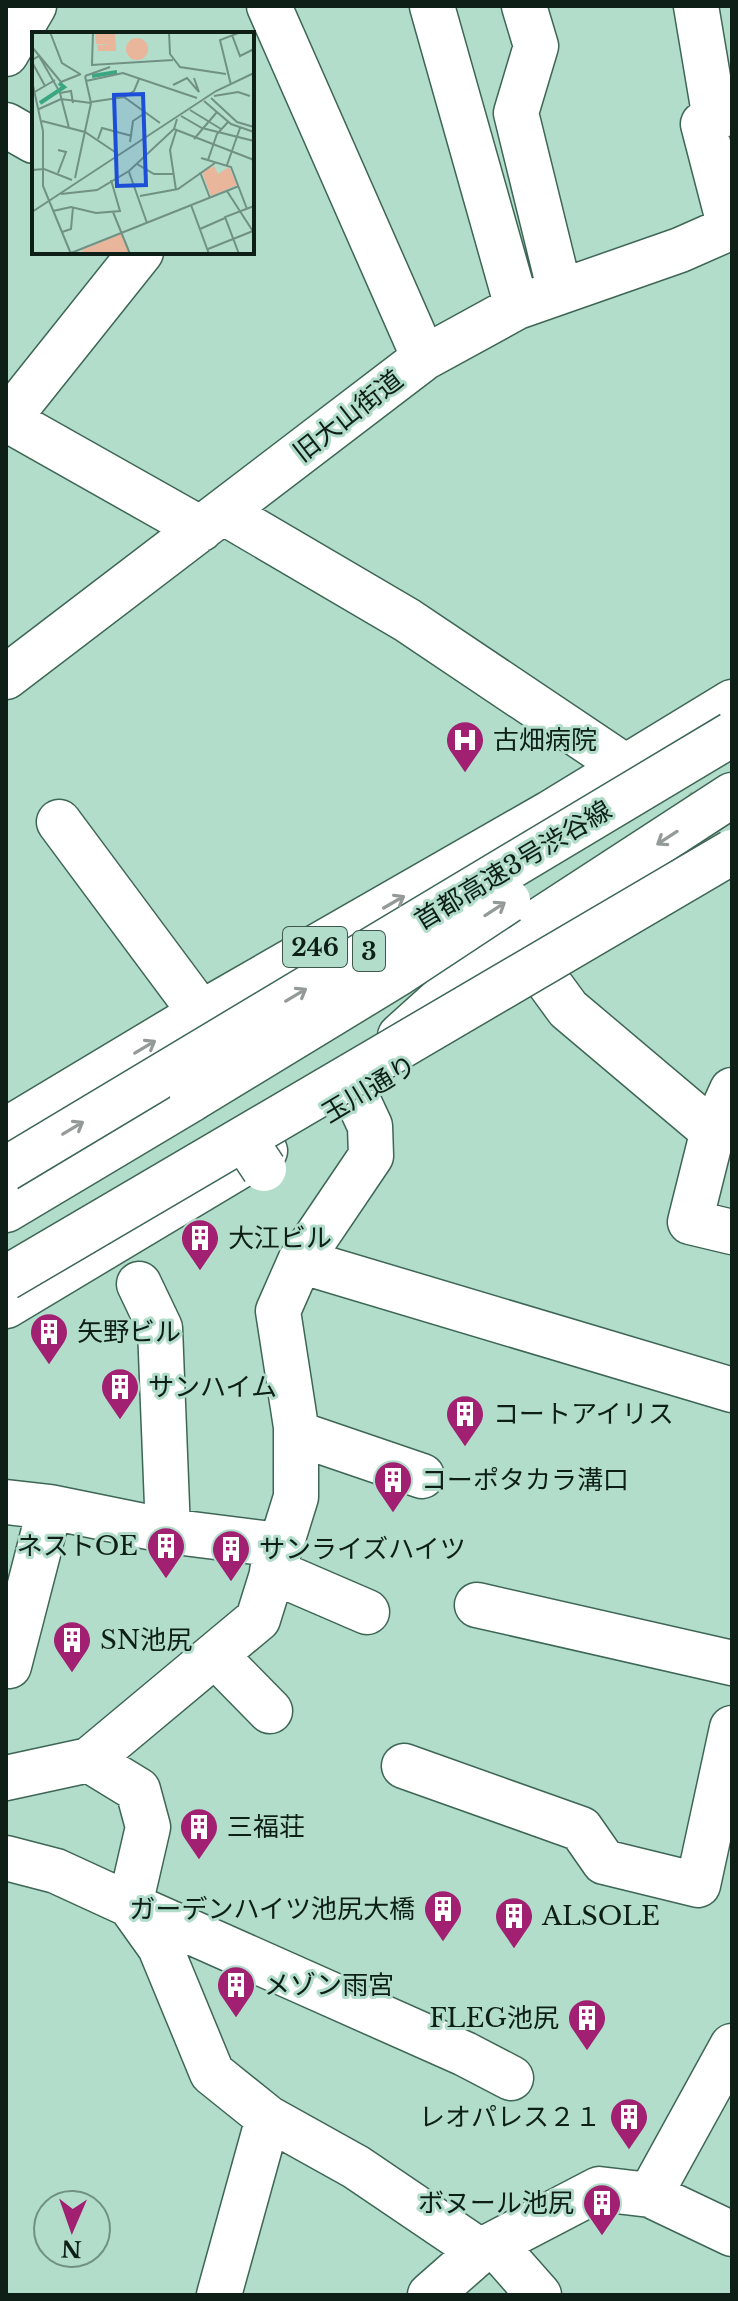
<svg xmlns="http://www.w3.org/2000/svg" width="738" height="2301" font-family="'Libre Baskerville','Noto Sans JP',serif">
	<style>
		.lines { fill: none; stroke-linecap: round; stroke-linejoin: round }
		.minor-tunnel { stroke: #91b7a6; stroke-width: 44; stroke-dasharray: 44 22; stroke-linecap: butt }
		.minor-casing { stroke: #3e6656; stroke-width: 47 }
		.highway-casing { stroke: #3e6656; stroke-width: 47 }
		.minor { stroke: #fff; stroke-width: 44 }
		.highway { stroke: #fff; stroke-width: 44 }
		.minor-bridge-casing { stroke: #3e6656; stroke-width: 47; stroke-linecap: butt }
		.highway-bridge-casing { stroke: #3e6656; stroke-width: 47; stroke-linecap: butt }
		.minor-bridge { stroke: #fff; stroke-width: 44 }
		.highway-bridge { stroke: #fff; stroke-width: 44 }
		.oneway { stroke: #939a97 }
		.labels { text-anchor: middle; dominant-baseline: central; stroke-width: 6; stroke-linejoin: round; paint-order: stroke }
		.shield { fill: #b2ddca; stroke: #3f584d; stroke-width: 2 }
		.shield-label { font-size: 24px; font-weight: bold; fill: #0e1f18 }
		.street-label { font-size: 26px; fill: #0e1f18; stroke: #b2ddca }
		.poi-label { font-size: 26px; fill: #0e1f18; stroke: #b2ddca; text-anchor: start }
		.inset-river { fill: none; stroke: #3aa782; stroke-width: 4 }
		.inset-road { fill: none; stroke: #709183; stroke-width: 2 }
		.view { fill: #1d4ed8; fill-opacity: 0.15; stroke: #1d4ed8; stroke-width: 4 }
		.inset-edge { fill: none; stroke: #0e1f18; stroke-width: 4 }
	</style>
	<rect width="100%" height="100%" fill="#b2ddca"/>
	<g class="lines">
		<path class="minor-tunnel" d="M 626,767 L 721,844"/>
		<defs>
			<path id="minor" d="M 269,6 L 424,358
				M 432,6 L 517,307
				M 524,6 L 536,46 L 516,113 L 560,292
				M 696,6 L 715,119 L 703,124 L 730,228
				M 6,54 L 34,6
				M 6,125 L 34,141
				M 6,419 L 201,529
				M 7,420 L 141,252
				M 223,512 L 407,620 L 626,767
				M 6,677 L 424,358 L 517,307 L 680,250 L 732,227
				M 59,822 L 201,1013
				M 549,983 L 568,1009 L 703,1123 L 712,1134
				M 732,1090 L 712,1134 L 690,1222 L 732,1232
				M 300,1261 L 732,1390
				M 139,1284 L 160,1328 L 168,1531 L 279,1545
				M 296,1433 L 422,1476
				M 6,1502 L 50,1507
				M 272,1571 L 367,1612
				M 477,1605 L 732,1663
				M 215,1655 L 270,1711
				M 9,1666 L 50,1507 L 168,1531
				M 89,1760 L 138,1790 L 148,1827 L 130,1905 L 465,2054 L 511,2078
				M 404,1766 L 581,1829 L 604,1862 L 698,1885 L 732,1728
				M 6,1778 L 89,1760 L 258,1619 L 296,1497 L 296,1427 L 278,1311 L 300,1261 L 371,1156 L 370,1126 L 356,1096
				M 6,1858 L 56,1871 L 130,1905 L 160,1947 L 212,2073 L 268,2118 L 356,2167 L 480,2251 L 599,2189 L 650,2195 L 732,2234
				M 650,2195 L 732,2046
				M 494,2244 L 539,2295
				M 219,2295 L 268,2118
				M 430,2295 L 480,2251"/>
			<path id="highway" d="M 400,1036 L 500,946 L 732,795
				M 6,1130 L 201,1013 L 550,813 L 732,702
				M 6,1210 L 192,1099
				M 6,1306 L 265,1151"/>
		</defs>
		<use href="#minor" class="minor-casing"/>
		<use href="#highway" class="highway-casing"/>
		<use href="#minor" class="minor"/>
		<use href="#highway" class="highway"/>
		<defs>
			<path id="minor-bridge" d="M 244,1139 L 264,1169"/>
			<path id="highway-bridge" d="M 192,1099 L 399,973 L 508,901
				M 6,1169 L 732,734
				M 6,1278 L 732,852"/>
		</defs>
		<use href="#minor-bridge" class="minor-bridge-casing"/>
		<use href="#highway-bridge" class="highway-bridge-casing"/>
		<use href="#minor-bridge" class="minor-bridge"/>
		<use href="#highway-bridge" class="highway-bridge"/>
	</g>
	<defs><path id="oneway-shaft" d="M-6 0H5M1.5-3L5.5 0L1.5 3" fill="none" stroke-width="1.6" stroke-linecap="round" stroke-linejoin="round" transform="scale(2)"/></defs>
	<g class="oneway">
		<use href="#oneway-shaft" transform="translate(667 838) rotate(147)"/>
		<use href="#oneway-shaft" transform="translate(394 902) rotate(-30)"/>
		<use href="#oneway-shaft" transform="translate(495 909) rotate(-33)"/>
		<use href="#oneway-shaft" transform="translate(296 995) rotate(-31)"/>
		<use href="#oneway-shaft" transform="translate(145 1047) rotate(-31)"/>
		<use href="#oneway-shaft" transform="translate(73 1128) rotate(-31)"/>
	</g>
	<defs>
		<symbol id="hospital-pin" viewBox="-11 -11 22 30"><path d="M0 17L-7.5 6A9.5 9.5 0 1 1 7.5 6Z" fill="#a12072" stroke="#b2ddca"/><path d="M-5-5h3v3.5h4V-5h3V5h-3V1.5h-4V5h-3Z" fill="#fff"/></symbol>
		<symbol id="building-pin" viewBox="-11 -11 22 30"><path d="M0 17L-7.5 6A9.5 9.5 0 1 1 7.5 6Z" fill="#a12072" stroke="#b2ddca"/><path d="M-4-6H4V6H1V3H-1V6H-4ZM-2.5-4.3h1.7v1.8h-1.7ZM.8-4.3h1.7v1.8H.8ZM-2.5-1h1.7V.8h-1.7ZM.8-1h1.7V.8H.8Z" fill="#fff"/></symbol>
	</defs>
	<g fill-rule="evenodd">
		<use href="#hospital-pin" x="443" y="718" width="44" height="60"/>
		<use href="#building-pin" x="178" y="1216" width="44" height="60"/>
		<use href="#building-pin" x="27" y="1310" width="44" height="60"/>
		<use href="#building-pin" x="98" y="1365" width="44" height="60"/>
		<use href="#building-pin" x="443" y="1392" width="44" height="60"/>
		<use href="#building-pin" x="371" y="1458" width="44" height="60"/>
		<use href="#building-pin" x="144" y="1524" width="44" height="60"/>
		<use href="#building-pin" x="209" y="1527" width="44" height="60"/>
		<use href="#building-pin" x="50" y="1618" width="44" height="60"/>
		<use href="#building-pin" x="177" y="1805" width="44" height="60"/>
		<use href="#building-pin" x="421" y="1887" width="44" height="60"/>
		<use href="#building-pin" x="492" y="1894" width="44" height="60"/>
		<use href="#building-pin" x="214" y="1963" width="44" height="60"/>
		<use href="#building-pin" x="565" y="1996" width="44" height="60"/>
		<use href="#building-pin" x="607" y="2095" width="44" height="60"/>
		<use href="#building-pin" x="580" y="2181" width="44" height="60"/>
	</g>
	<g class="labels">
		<g class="shield">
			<rect x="283" y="927" width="64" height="40" rx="6"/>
			<rect x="353" y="931" width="32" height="40" rx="6"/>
		</g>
		<g class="shield-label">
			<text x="315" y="947">246</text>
			<text x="369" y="951">3</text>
		</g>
		<g class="street-label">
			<text transform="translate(348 416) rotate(-38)">旧大山街道</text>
			<text transform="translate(513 865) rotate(-31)">首都高速3号渋谷線</text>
			<text transform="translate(369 1089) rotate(-31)">玉川通り</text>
		</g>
		<g class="poi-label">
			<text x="493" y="740">古畑病院</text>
			<text x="228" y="1238">大江ビル</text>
			<text x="77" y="1332">矢野ビル</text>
			<text x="148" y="1387">サンハイム</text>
			<text x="493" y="1414">コートアイリス</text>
			<text x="421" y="1480">コーポタカラ溝口</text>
			<text x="138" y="1546" text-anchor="end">ネストOE</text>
			<text x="259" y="1549">サンライズハイツ</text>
			<text x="100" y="1640">SN池尻</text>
			<text x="227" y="1827">三福荘</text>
			<text x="415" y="1909" text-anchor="end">ガーデンハイツ池尻大橋</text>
			<text x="542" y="1916">ALSOLE</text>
			<text x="264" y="1985">メゾン雨宮</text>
			<text x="559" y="2018" text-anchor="end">FLEG池尻</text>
			<text x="601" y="2117" text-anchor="end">レオパレス２１</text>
			<text x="574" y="2203" text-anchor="end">ボヌール池尻</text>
		</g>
	</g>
	<g transform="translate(32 32)">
		<rect width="222" height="222" fill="#b2ddca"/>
		<path d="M 63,0 L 83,0 L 84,19 L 66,19 L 65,13 L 79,12 L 64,12 ZM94 17a11 11 0 1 1 22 0a11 11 0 1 1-22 0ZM 182,134 L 186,142 L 197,135 L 205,153 L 179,164 L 170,140 ZM 89,202 L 97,222 L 51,222 L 50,218 Z" fill="#e9b59b"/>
		<path class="inset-river" d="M 60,44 L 85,40M 8,71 L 32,55 L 27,51"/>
		<path class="inset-road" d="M 18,0 L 30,31 L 48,42M 61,0 L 60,33 L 141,28M 137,0 L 138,22 L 148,35 L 194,42M 200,3 L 208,24 L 222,17M 0,15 L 29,50 L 49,42M 0,28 L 7,24 L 26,57M 0,30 L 13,54M 53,44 L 78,35M 0,49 L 11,99 L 11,154 L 39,222M 54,49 L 91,41 L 165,66M 141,53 L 155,46 L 167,60 L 162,46M 199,53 L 188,8 L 209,0M 1,61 L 23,48M 182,64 L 206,60 L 218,64M 92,65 L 102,59 L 107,47M 179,66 L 205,90 L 222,95M 172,69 L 199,92 L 222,100M 59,70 L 92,65 L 128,91M 7,77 L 29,67 L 59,71M 158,78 L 189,97M 149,84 L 170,96 L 222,109M 10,89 L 53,100 L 83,120M 37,96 L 28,61 L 39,59 L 41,71M 142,97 L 222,128M 66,107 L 70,96 L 100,104M 162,107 L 185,80M 98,110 L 101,89 L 113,81M 169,126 L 199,135 L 215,177M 176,128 L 185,102 L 196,90M 105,132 L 122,142 L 141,142M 195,133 L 208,96M 0,138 L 12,137 L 40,148M 97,140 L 115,191M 168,140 L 178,166M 26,141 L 34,120 L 26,118M 43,146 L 59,71 L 53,44M 144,158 L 138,118 L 144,99M 195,159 L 222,201M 29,162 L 65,158 L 97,139 L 142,97 L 145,87M 108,164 L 146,157 L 183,131M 159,173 L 177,222M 21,179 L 39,175 L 64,181 L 88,179 L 79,148M 0,180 L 184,59 L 222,41M 81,180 L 98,222M 168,197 L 193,186M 30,200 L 39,197 L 41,175M 176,217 L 221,199M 39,221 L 207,154M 207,222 L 193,185 L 222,174"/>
		<path class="view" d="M 111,62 L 114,153 L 85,154 L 82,63 Z"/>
		<rect width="222" height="222" class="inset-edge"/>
	</g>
	<rect width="738" height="2301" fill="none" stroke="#0e1f18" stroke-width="16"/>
	<g transform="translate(72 2229) rotate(182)"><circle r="38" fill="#b2ddca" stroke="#709183" stroke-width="2"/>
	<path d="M0-6L14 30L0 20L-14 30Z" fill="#a12072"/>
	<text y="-12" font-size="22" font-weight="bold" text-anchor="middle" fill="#0e1f18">N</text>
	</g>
</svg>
